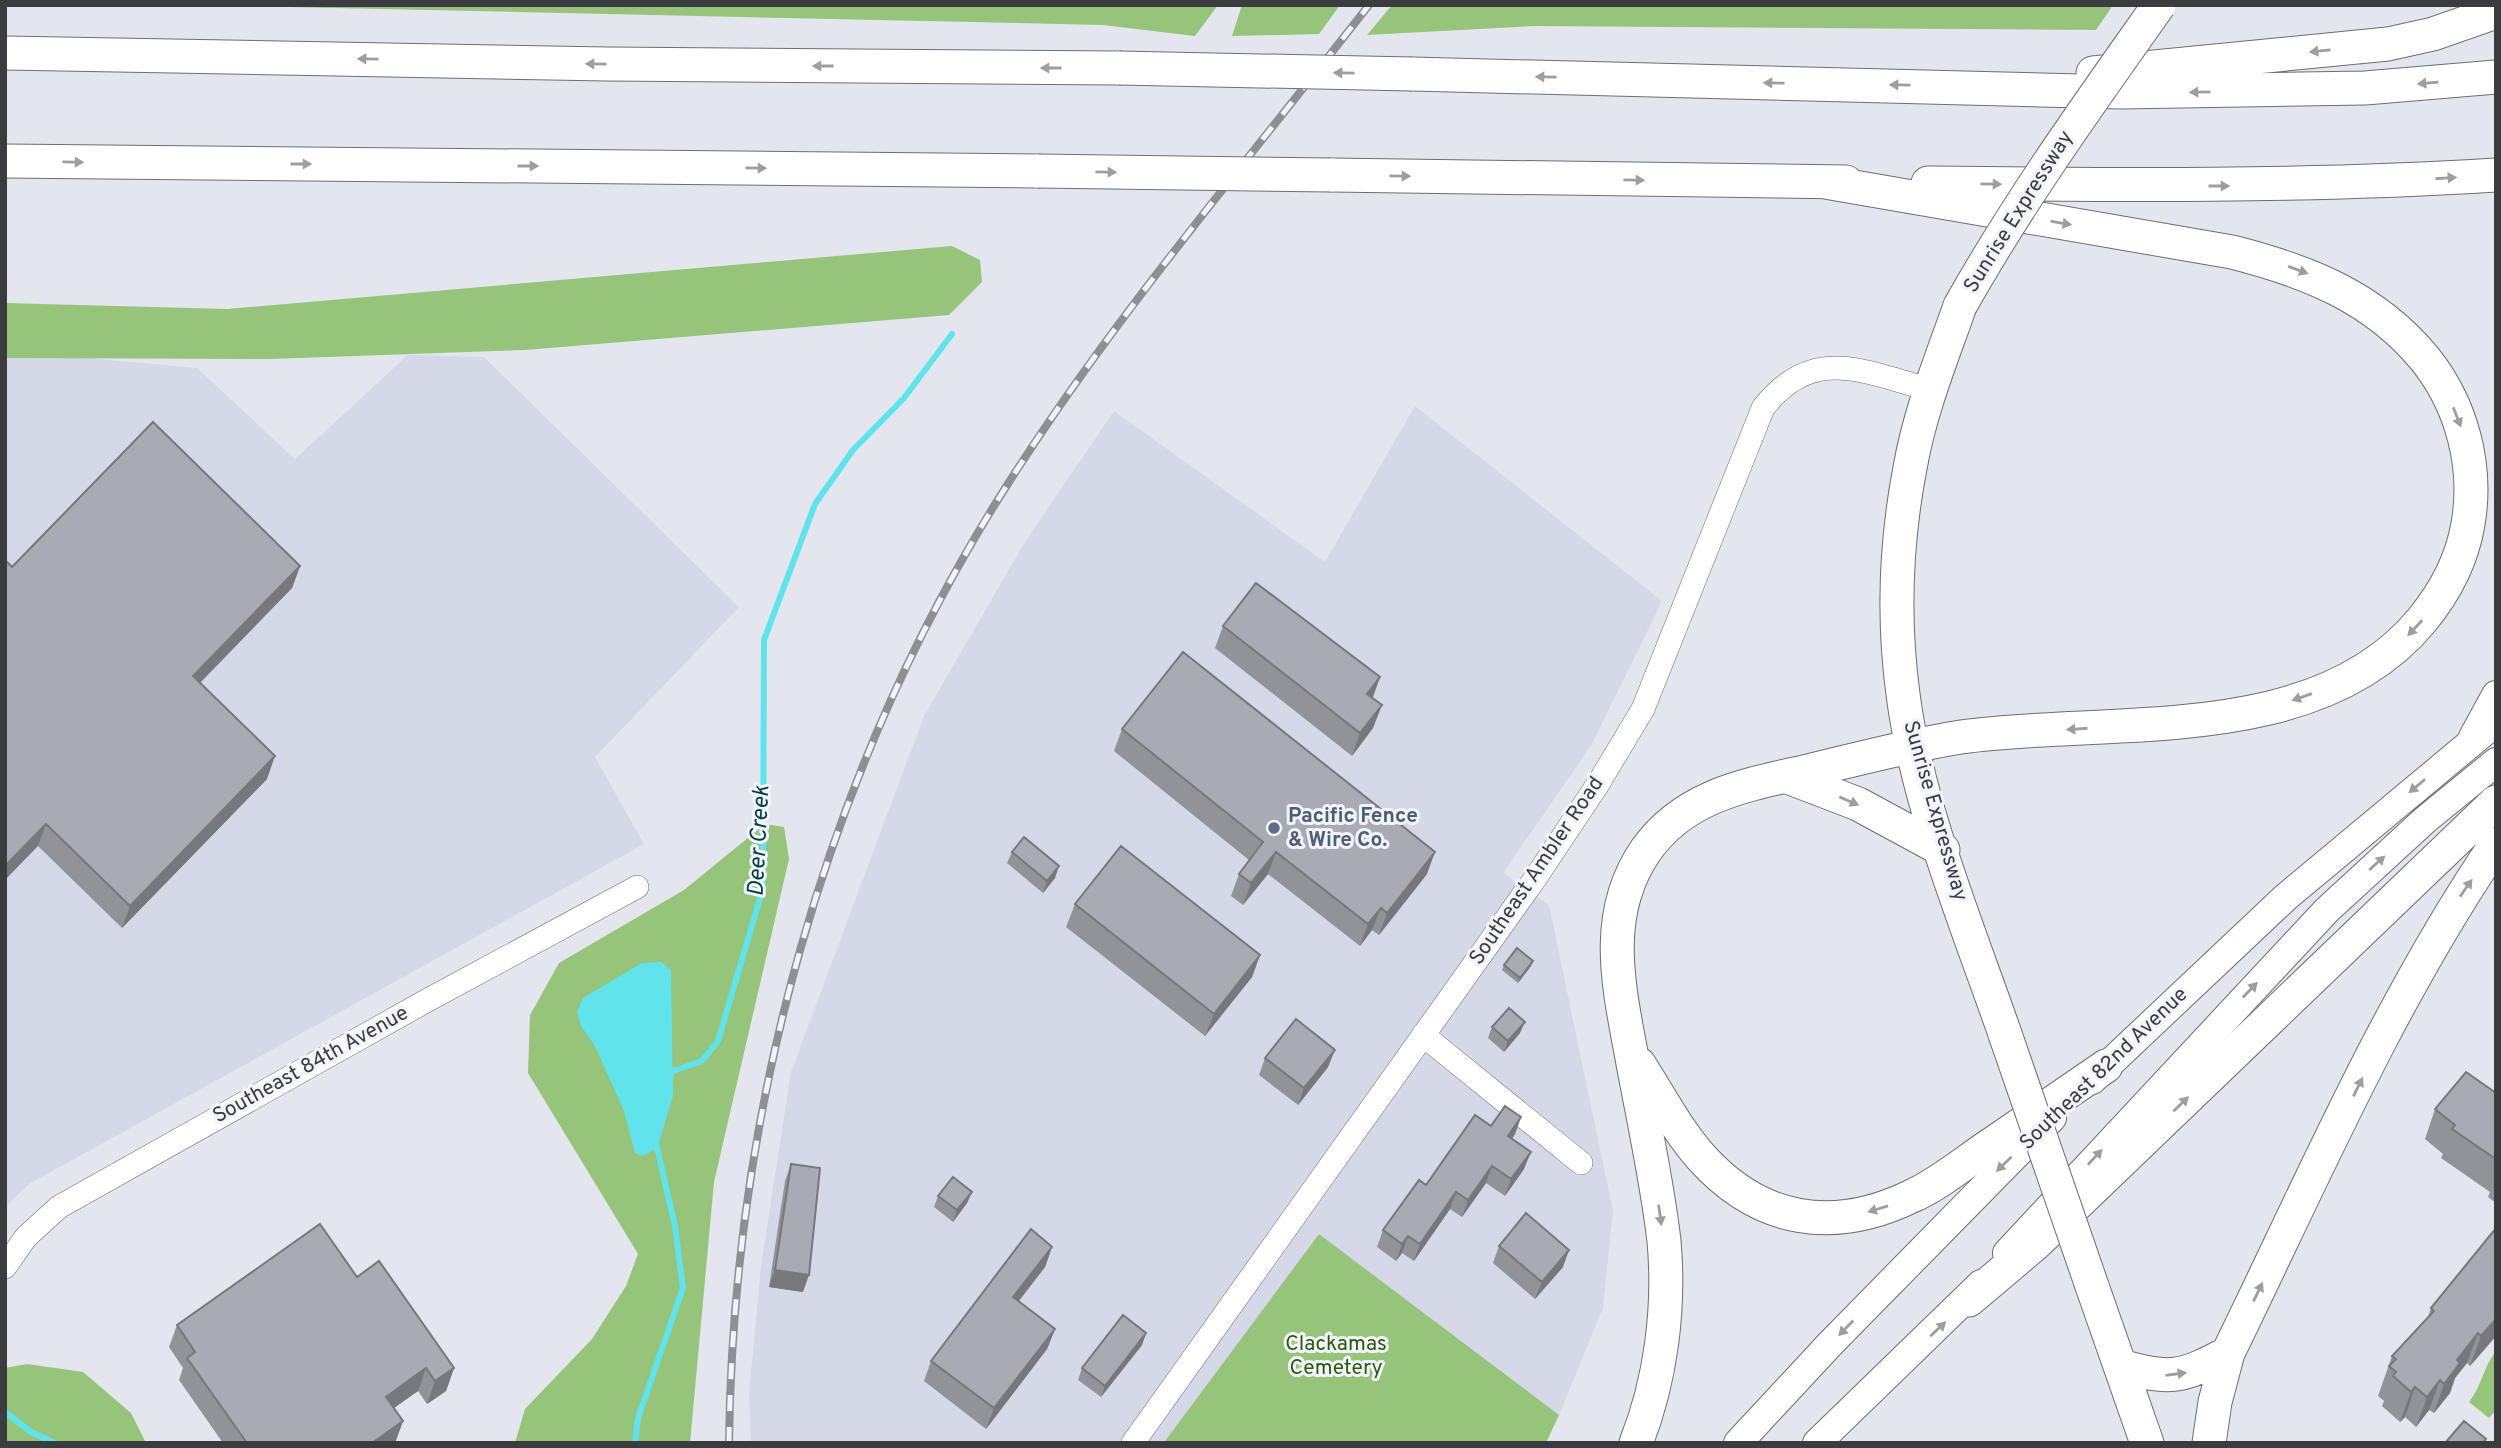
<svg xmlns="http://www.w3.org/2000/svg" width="2501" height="1448" font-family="Overpass,sans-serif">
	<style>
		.built { fill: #d5d8e7 }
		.green { fill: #95c47a }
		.water { fill: #61e3ec }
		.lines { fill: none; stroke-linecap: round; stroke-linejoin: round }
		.stream { stroke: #61e3ec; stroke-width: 6 }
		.minor-casing { stroke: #6c6e75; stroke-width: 24 }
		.major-casing { stroke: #6c6e75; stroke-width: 30 }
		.highway-casing { stroke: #6c6e75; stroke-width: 35 }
		.minor { stroke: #fff; stroke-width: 23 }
		.major { stroke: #fff; stroke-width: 28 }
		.highway { stroke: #fff; stroke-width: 33 }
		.rail-casing { stroke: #8e8f95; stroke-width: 8 }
		.rail { stroke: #f1f4fc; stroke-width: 5; stroke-dasharray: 16; stroke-linecap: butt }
		.highway-bridge-casing { stroke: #6c6e75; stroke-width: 35; stroke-linecap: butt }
		.highway-bridge { stroke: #fff; stroke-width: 33 }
		.wall { fill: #919399 }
		.shaded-wall { fill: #76787d }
		.building { fill: #a9abb2; stroke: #76787d; stroke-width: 2 }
		.oneway { fill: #9d9e9f }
		.service-dot { fill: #5c6f8a; stroke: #f1f4fc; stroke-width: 2.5 }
		.labels { text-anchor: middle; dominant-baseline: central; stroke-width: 6; stroke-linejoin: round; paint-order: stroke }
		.street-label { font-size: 21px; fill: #3b3c3f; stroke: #f1f4fc }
		.service-label { font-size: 21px; font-weight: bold; fill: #4e5e75; stroke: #f1f4fc; text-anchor: start }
		.park-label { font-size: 21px; fill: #2d5808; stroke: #f1f4fc }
		.water-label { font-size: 23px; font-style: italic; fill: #003e42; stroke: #f1f4fc }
	</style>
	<rect width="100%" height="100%" fill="#e4e6ee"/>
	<path class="built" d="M 44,354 L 197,368 L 295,459 L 408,355 L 484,357 L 739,607 L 595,757 L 644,844 L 29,1184 L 5,1207 L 5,356 Z
		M 1415,406 L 1662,601 L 1592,744 L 1503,873 L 1549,905 L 1613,1211 L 1603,1308 L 1559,1415 L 1319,1234 L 1165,1441 L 1167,1443 L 751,1443 L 749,1394 L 761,1266 L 791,1072 L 924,716 L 1025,542 L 1114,411 L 1325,562 Z"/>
	<path class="green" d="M 203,5 L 1218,5 L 1195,36 L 1103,25 Z
		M 1242,5 L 1340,5 L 1319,34 L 1232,36 Z
		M 1392,5 L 2113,5 L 2096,30 L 1534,26 L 1367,35 Z
		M 952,246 L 980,260 L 982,282 L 949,315 L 525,350 L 270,359 L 5,358 L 5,303 L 227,309 Z
		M 765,824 L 784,827 L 789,859 L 714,1182 L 690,1443 L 515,1443 L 525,1409 L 592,1339 L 626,1286 L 638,1254 L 528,1073 L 530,1015 L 559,963 L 684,890 Z
		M 1319,1234 L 1559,1415 L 1546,1443 L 1165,1441 Z
		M 2496,1351 L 2496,1410 L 2489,1418 L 2469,1402 C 2482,1386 2483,1367 2496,1351 Z
		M 27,1364 L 83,1372 L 131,1413 L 146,1443 L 5,1443 L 5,1368 Z"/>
	<path class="water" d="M 661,962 L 671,970 L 673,1096 L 657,1149 L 642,1156 L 635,1153 L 624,1111 L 595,1046 L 581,1026 L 577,1012 L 583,998 L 642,963 Z"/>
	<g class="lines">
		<path class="stream" d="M 670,1077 L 673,1071 L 702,1061 L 718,1041 L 763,888 L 764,640 L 815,504 L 853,450 L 904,398 L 952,334
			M 5,1412 L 31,1432 L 55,1443
			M 635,1443 L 638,1418 L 683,1288 L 675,1226 L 656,1143"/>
		<defs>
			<path id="minor" d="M 1423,1035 L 1581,1163
				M 5,1267 L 26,1237 L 59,1207 L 426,1001 L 637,887
				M 1133,1443 L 1534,880 L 1598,784 L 1643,709 L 1763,408 C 1813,344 1862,372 1929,389"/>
			<path id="major" d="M 2473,737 L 2496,695
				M 2092,1080 L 2286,897 L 2496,722
				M 2007,1253 L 2327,910 L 2425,820 L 2496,762
				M 1738,1443 L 1830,1344 L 2052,1118
				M 1817,1443 L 1981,1284"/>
			<path id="highway" d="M 5,53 L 607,64 L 1119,68
				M 2093,73 L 2388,44 L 2433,34 L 2496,12
				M 1412,74 L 2120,92 L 2365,88 L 2496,77
				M 5,161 L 1038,171
				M 1331,175 L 1846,182
				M 1928,183 C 2118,185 2306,187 2496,175
				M 1960,306 C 1941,360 1920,411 1910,468 C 1896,541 1893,620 1903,694 C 1917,806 1968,927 2005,1034
				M 1785,776 L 1858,804 L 1943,850
				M 1639,1064 C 1659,1095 1677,1130 1701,1157 C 1760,1223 1834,1234 1912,1196 C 1941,1183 1966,1161 1992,1144 C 2030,1118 2068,1092 2106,1066
				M 2092,1286 L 2147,1443
				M 1969,1300 L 2034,1245 L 2496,802
				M 2120,1366 C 2171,1380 2181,1378 2228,1353
				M 1636,1443 C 1661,1380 1670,1308 1664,1241 C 1657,1180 1643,1118 1632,1058 C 1619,987 1601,915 1646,850 C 1685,795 1746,785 1808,771 C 1858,759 1910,745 1961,737 C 2108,716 2316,749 2422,620 C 2445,592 2462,560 2468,524 C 2478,466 2462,405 2425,359 C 2374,297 2307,271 2232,252 L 1825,182
				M 2209,1443 L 2215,1402 L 2228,1353 C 2312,1181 2388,1003 2496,844"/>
		</defs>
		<use href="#minor" class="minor-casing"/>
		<use href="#major" class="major-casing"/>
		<use href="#highway" class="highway-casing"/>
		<use href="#minor" class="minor"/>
		<use href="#major" class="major"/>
		<use href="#highway" class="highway"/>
		<defs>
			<path id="rail" d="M 729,1443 C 733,1110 825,772 1004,490 C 1112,319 1245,164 1369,5"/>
		</defs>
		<use href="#rail" class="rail-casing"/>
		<use href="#rail" class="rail"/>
		<defs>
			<path id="highway-bridge" d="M 1119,68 L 1412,74
				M 1038,171 L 1331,175
				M 1960,306 C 2019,201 2089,104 2159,5
				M 2005,1034 L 2092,1286"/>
		</defs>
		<use href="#highway-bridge" class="highway-bridge-casing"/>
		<use href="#highway-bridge" class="highway-bridge"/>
	</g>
	<path class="wall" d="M 300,566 L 292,588 L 200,683 L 267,779 L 122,928 L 38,846 L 12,567 Z
		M 1223,626 L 1380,677 L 1372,698 L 1373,728 L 1352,756 L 1215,648 Z
		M 1122,729 L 1427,874 L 1379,935 L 1372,930 L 1360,946 L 1268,874 L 1243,905 L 1231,896 L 1239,874 L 1249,860 L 1114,751 Z
		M 1012,852 L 1055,878 L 1043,893 L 1007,863 Z
		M 1075,904 L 1260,955 L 1252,977 L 1205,1036 L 1066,927 Z
		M 1504,965 L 1531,966 L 1518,983 L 1502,970 Z
		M 1492,1027 L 1520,1033 L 1504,1052 L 1488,1038 Z
		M 1265,1058 L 1328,1067 L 1298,1105 L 1259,1075 Z
		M 2496,1093 L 2496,1203 L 2488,1197 L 2490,1192 L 2441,1158 L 2443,1154 L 2425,1139 L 2435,1109 Z
		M 1521,1117 L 1515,1134 L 1512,1139 L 1524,1169 L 1505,1196 L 1486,1183 L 1462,1217 L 1450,1209 L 1414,1261 L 1402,1253 L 1396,1261 L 1377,1247 L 1383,1230 L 1491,1126 Z
		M 791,1164 L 803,1292 L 769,1287 L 785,1181 Z
		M 972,1192 L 967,1203 L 953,1222 L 934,1207 L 938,1196 Z
		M 2496,1228 L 2496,1336 L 2470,1366 L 2467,1363 L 2455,1378 L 2450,1393 L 2434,1413 L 2429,1410 L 2416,1427 L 2405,1417 L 2400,1422 L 2382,1406 L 2384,1401 L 2378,1396 L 2392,1356 L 2428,1317 L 2431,1308 Z
		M 1499,1246 L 1563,1267 L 1535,1299 L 1493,1263 Z
		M 1052,1247 L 1045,1267 L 1019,1301 L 1055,1329 L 1047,1349 L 986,1429 L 924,1381 L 931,1361 Z
		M 357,1277 L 454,1368 L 446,1391 L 427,1404 L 418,1391 L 394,1408 L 403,1421 L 395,1443 L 223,1443 L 179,1380 L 183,1368 L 169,1347 L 177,1325 Z
		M 1146,1333 L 1142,1345 L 1101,1397 L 1078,1380 L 1082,1368 Z"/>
	<path class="shaded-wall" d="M 300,566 L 292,588 L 185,698 L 193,676 Z
		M 1380,677 L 1372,700 L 1367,694 Z
		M 1382,705 L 1373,728 L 1352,756 L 1360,733 Z
		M 275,756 L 267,779 L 122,928 L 130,906 Z
		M 46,824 L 38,846 L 5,880 L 5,866 Z
		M 1276,852 L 1268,874 L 1243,905 L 1251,883 Z
		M 1435,852 L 1427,874 L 1379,935 L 1387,913 Z
		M 1059,866 L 1055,878 L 1043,893 L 1047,881 Z
		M 1381,908 L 1372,930 L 1360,946 L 1368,924 Z
		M 1260,955 L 1252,977 L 1205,1036 L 1214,1014 Z
		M 1533,961 L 1531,966 L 1518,983 L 1520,978 Z
		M 1525,1022 L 1520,1033 L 1504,1052 L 1508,1041 Z
		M 1335,1050 L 1328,1067 L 1298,1105 L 1304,1088 Z
		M 1521,1117 L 1515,1134 L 1502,1153 L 1508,1136 Z
		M 1531,1152 L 1524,1169 L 1505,1196 L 1511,1179 Z
		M 1492,1166 L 1486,1183 L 1462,1217 L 1468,1200 Z
		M 972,1192 L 967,1203 L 953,1222 L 957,1210 Z
		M 1456,1192 L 1450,1209 L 1414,1261 L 1420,1244 Z
		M 1408,1236 L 1402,1253 L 1396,1261 L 1402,1244 Z
		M 1052,1247 L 1045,1267 L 1006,1317 L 1013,1297 Z
		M 1569,1250 L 1563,1267 L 1535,1299 L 1542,1282 Z
		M 775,1270 L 809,1275 L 803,1292 L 769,1287 Z
		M 2496,1319 L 2496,1336 L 2470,1366 L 2481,1336 Z
		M 1055,1329 L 1047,1349 L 986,1429 L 994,1408 Z
		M 1146,1333 L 1142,1345 L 1101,1397 L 1105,1386 Z
		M 2478,1333 L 2467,1363 L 2455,1378 L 2450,1393 L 2434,1413 L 2444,1384 L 2457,1360 Z
		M 426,1368 L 418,1391 L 378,1419 L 386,1397 Z
		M 454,1368 L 446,1391 L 427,1404 L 435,1381 Z
		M 2440,1380 L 2429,1410 L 2416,1427 L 2427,1397 Z
		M 2415,1387 L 2405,1417 L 2400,1422 L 2411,1392 Z
		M 403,1421 L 395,1443 L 372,1443 Z"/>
	<path class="building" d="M 153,422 L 300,566 L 193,676 L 275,756 L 130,906 L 46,824 L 5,866 L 5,560 L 12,567 Z
		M 1256,583 L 1380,677 L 1367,694 L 1382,705 L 1360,733 L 1223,626 Z
		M 1183,652 L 1435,852 L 1387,913 L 1381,908 L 1368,924 L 1276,852 L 1251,883 L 1239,874 L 1263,842 L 1122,729 Z
		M 1024,837 L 1059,866 L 1047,881 L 1012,852 Z
		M 1121,846 L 1260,955 L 1214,1014 L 1075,904 Z
		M 1517,948 L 1533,961 L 1520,978 L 1504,965 Z
		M 1509,1008 L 1525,1022 L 1508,1041 L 1492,1027 Z
		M 1296,1019 L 1335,1050 L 1304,1088 L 1265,1058 Z
		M 2466,1072 L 2496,1093 L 2496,1159 L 2452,1129 L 2455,1125 L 2435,1109 Z
		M 1505,1106 L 1521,1117 L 1508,1136 L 1531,1152 L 1511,1179 L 1492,1166 L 1468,1200 L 1456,1192 L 1420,1244 L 1408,1236 L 1402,1244 L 1383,1230 L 1419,1180 L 1426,1185 L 1475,1115 L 1491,1126 Z
		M 791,1164 L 820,1168 L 809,1275 L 775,1270 Z
		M 953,1177 L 972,1192 L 957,1210 L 938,1196 Z
		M 1526,1213 L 1569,1250 L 1542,1282 L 1499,1246 Z
		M 320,1224 L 357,1277 L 379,1261 L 454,1368 L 435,1381 L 426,1368 L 386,1397 L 403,1421 L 372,1443 L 247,1443 L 187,1358 L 195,1352 L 177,1325 Z
		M 2496,1228 L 2496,1319 L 2481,1336 L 2478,1333 L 2457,1360 L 2460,1363 L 2444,1384 L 2440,1380 L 2427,1397 L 2415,1387 L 2411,1392 L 2393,1376 L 2396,1372 L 2389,1366 L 2396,1359 L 2392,1356 L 2434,1311 L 2431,1308 Z
		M 1031,1229 L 1052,1247 L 1013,1297 L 1055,1329 L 994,1408 L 931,1361 Z
		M 1123,1315 L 1146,1333 L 1105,1386 L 1082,1368 Z
		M 2464,1421 L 2486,1439 L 2483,1443 L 2445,1443 Z"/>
	<defs><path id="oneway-solid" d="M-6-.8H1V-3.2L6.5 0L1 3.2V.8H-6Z" transform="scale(1.75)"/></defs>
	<g class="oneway">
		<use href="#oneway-solid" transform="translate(2320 51) rotate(174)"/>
		<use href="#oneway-solid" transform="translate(368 59) rotate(-179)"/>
		<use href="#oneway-solid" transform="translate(596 64) rotate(-179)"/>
		<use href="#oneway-solid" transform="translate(823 66) rotate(-180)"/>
		<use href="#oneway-solid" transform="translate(1051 68) rotate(-180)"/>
		<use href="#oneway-solid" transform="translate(1344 73) rotate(-179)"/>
		<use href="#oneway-solid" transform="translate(1546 77) rotate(-179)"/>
		<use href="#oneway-solid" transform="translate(1774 83) rotate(-179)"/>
		<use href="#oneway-solid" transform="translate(2428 83) rotate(175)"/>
		<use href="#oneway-solid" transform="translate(1900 85) rotate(-179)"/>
		<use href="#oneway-solid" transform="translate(2200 92) rotate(179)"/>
		<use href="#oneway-solid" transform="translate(73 162) rotate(1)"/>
		<use href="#oneway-solid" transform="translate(301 164)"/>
		<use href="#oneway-solid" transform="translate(528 166)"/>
		<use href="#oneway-solid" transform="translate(756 168) rotate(1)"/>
		<use href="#oneway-solid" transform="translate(1106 172) rotate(1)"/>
		<use href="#oneway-solid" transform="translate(1400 176) rotate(1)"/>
		<use href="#oneway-solid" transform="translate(2446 178) rotate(-4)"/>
		<use href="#oneway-solid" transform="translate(1634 180) rotate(1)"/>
		<use href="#oneway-solid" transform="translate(1991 184) rotate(1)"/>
		<use href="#oneway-solid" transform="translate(2219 186)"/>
		<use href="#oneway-solid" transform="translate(2061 223) rotate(10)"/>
		<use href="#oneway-solid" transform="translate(2298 270) rotate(20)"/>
		<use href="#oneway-solid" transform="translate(2457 417) rotate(69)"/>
		<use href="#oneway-solid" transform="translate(2415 628) rotate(133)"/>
		<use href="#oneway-solid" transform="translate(2302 697) rotate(161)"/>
		<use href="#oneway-solid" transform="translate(2077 729) rotate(176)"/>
		<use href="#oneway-solid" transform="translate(2417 786) rotate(140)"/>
		<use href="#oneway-solid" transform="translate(1849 801) rotate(23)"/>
		<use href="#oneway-solid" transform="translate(2377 863) rotate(-42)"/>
		<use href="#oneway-solid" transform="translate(2466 888) rotate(-55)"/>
		<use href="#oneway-solid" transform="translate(2250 990) rotate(-46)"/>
		<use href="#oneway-solid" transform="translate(2358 1087) rotate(-64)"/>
		<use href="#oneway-solid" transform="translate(2181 1104) rotate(-44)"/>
		<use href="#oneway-solid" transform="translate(2095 1157) rotate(-47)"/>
		<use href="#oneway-solid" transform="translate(2004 1164) rotate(136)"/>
		<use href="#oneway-solid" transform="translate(1878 1209) rotate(163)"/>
		<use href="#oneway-solid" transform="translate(1660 1215) rotate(82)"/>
		<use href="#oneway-solid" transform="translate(2258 1292) rotate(-64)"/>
		<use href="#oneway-solid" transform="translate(1846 1328) rotate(134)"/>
		<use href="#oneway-solid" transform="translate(1938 1329) rotate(-43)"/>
		<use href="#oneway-solid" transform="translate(2176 1374) rotate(-8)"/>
	</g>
	<circle class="service-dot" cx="1274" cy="828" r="7"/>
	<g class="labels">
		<g class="street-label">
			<text transform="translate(2019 212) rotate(-58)">Sunrise Expressway</text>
			<text transform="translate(1935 811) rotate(74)">Sunrise Expressway</text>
			<text transform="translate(1537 871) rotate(-56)">Southeast Ambler Road</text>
			<text transform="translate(311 1065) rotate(-29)">Southeast 84th Avenue</text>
			<text transform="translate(2104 1069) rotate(-44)">Southeast 82nd Avenue</text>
		</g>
		<g class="service-label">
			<text x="1288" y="816">Pacific Fence<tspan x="1288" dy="24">&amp; Wire Co.</tspan></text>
		</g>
		<g class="park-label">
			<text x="1336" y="1344">Clackamas<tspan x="1336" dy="24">Cemetery</tspan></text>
		</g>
		<g class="water-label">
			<text transform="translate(760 841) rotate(-87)">Deer Creek</text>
		</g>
	</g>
	<rect width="2501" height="1448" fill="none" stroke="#3b3c3f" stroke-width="14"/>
</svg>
